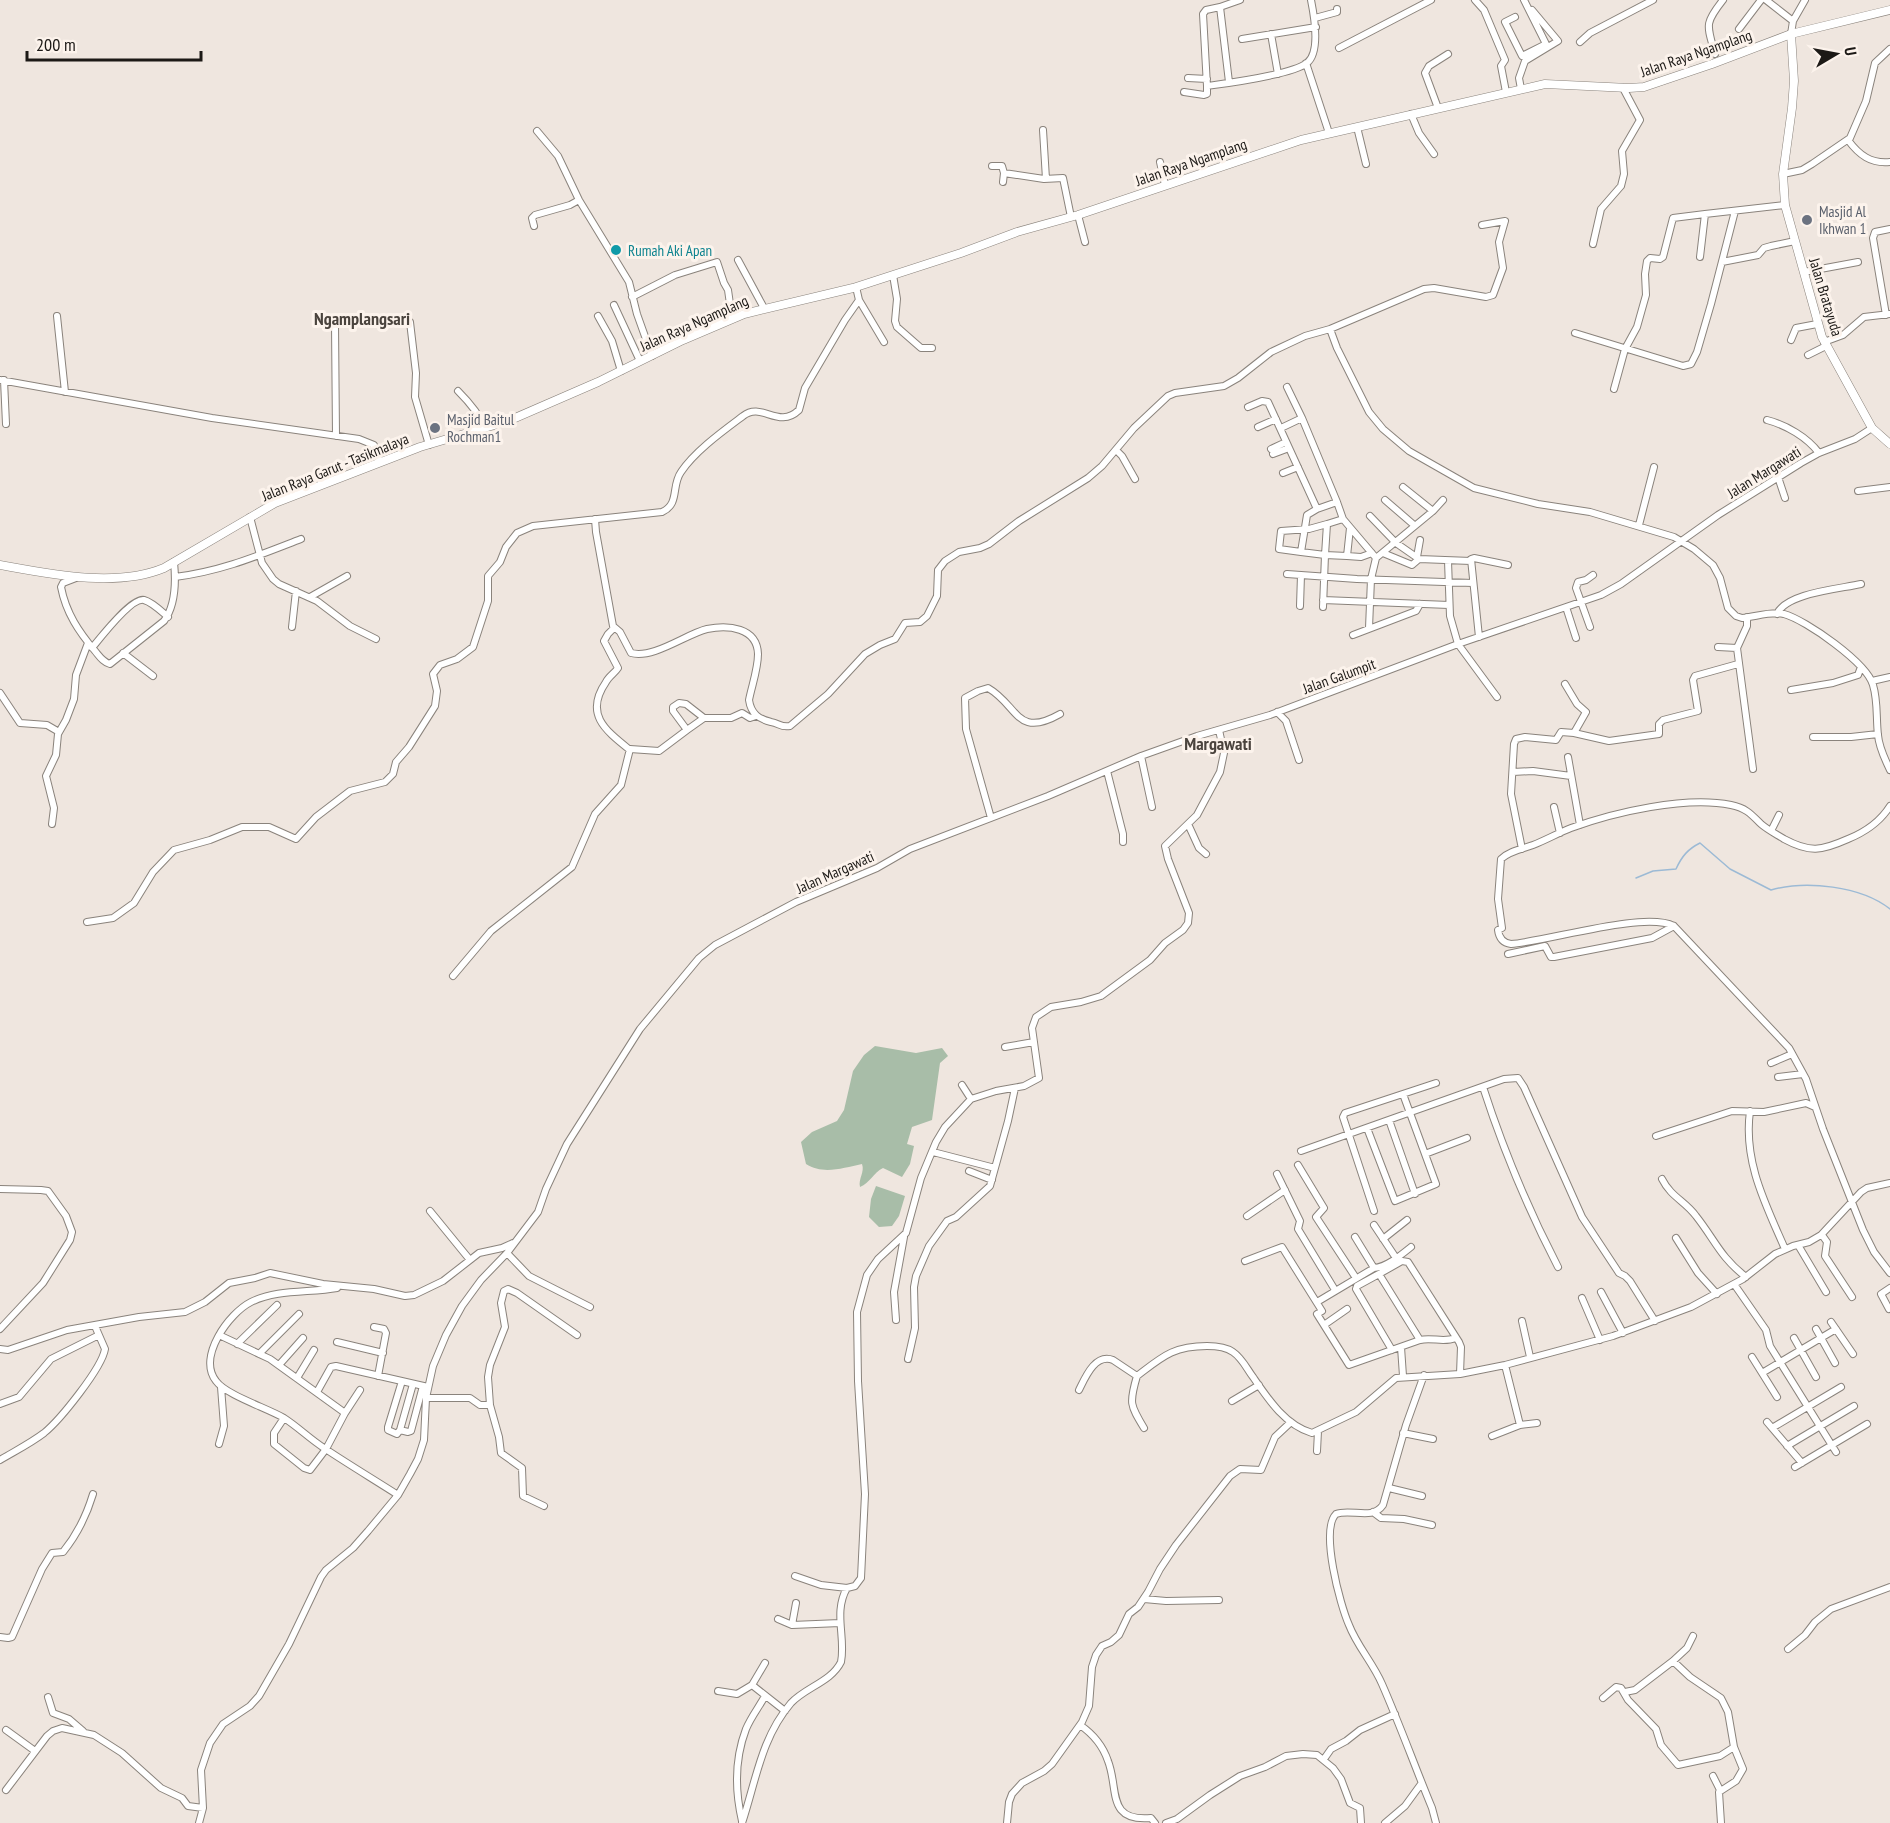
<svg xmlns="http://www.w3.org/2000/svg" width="1890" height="1823" font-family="'PT Sans Narrow',sans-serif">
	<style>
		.green { fill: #a8bda8 }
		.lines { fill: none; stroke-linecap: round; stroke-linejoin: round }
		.stream { stroke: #9cbad5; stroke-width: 1.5 }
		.minor-casing { stroke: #8a837c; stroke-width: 8 }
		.major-casing { stroke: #8a837c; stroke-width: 9 }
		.minor { stroke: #fff; stroke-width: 6 }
		.major { stroke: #fff; stroke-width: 8 }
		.worship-dot { fill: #6b7280; stroke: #fcf3ec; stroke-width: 2 }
		.culture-dot { fill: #0f9aa8; stroke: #fcf3ec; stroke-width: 2 }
		.labels { text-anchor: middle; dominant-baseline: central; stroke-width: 6; stroke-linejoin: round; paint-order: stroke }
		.street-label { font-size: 15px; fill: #1c1916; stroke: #fcf3ec }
		.worship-label { font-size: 15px; fill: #5b616d; stroke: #fcf3ec; text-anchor: start }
		.culture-label { font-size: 15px; fill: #0d838f; stroke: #fcf3ec; text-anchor: start }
		.quarter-label { font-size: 18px; font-weight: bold; fill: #4a433d; stroke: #fcf3ec }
	</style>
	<rect width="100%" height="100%" fill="#efe6df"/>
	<path class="green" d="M 875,1046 L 916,1053 L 942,1048 L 948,1056 L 940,1063 L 932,1120 L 912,1127 L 907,1144 L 914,1146 L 910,1164 L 902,1177 L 883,1168 C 873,1173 870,1183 860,1187 C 858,1179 865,1172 862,1164 C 843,1168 823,1175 806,1164 L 801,1142 L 812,1132 L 837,1121 L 844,1110 L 853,1071 L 864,1055 Z
		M 876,1186 L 905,1196 L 899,1216 L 892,1226 L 879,1227 L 869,1217 L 871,1199 Z"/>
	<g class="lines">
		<path class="stream" d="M 1636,878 L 1653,871 L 1676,869 C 1682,856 1688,849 1700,843 L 1730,869 L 1771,890 C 1806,880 1861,886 1890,909"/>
		<defs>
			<path id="minor" d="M 1475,0 L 1484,10 L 1505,60 L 1501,66 L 1506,92
				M 1766,0 L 1793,21
				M 1220,7 L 1206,10 L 1203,14 L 1207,86 C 1229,83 1291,75 1307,63 C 1321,52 1314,15 1311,0
				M 1515,17 L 1505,22 L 1522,56 L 1546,44 L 1524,0
				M 1315,18 L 1337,12 L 1337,9
				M 1739,29 L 1761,0
				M 1271,34 L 1278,74
				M 1791,34 L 1793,21 L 1805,0
				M 1242,39 L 1316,27
				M 1580,42 L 1590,33 L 1653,0
				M 1339,48 L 1431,0
				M 1715,54 C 1707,25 1704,24 1723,0
				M 1306,63 L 1329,133
				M 1188,78 L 1207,79
				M 1229,82 L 1220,7 L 1240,0
				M 1521,89 L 1519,78 L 1525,61 L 1558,41 L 1532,10
				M 1184,92 L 1204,95 L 1207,94 L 1207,86
				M 1438,108 L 1425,73 L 1429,66 L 1448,54
				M 1411,114 L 1419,133 L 1434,154
				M 1357,127 L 1366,164
				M 1043,130 L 1046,179
				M 537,131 L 558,156 L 579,200 L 629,282 L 637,314 L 652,356
				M 1848,140 C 1859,155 1871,164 1890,162
				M 1160,162 L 1165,185
				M 992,166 L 1002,166 L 1004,173
				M 1783,174 L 1802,170 L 1812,164 L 1850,138 L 1866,101 L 1875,63 L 1890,49
				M 1003,182 L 1004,173 L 1044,179 L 1063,178 L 1071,217
				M 1078,215 L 1085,242
				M 534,226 L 532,218 L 535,215 L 570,205 L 579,200
				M 1593,244 L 1601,209 L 1621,186 L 1624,174 L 1622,151 L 1640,120 L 1623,88
				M 1700,257 L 1705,214 L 1785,205
				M 738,260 L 764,308
				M 1722,262 L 1758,255 L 1764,248 L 1771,246 L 1795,241
				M 1804,272 L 1858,262
				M 893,275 L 897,299 L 895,321 L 897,327 L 921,348 L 932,348
				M 632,297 L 675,275 L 717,262 L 724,283 L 728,290 L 732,318
				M 859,300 L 884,342
				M 614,305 L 640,361
				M 1886,315 L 1873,238 L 1875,232 L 1890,229
				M 57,316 L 65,392
				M 598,316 L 612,341 L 621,371
				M 410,322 L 416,373 L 415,397 L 429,445
				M 335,324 L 336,436
				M 1330,329 L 1337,348 L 1369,412 L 1383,429 L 1409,451 L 1474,488 L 1538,504 L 1590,512 L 1674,537 L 1694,549 L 1713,565 L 1720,578 L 1728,608 L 1736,616 L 1742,618 C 1755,617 1771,611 1784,614 C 1806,620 1867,663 1873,685 C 1878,701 1876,718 1878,735 C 1879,748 1885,759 1890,770
				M 1575,333 L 1683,366 L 1691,364 L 1697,352 L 1711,304 L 1735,211
				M 1791,340 L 1796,328 L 1817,324
				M 1824,342 L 1843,335 L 1864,317 L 1890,314
				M 1808,355 L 1826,346
				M 0,380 L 212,418 L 359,439 L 374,445 L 380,462
				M 4,380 L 6,424
				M 1287,387 L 1302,418
				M 1614,389 L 1625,349 L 1637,327 L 1646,295 L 1645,274 L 1647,261 L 1650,258 L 1660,259 L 1663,257 L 1673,218 L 1705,214
				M 458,391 C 469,402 479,413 485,428
				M 1248,407 L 1262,401 L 1268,402 L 1317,509 L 1337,502 L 1343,519 L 1376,558
				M 1767,420 C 1786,425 1807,437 1819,453
				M 1258,427 L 1276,419
				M 1281,428 L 1302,418 L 1337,502
				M 1271,449 L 1286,442
				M 1116,450 L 1122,456 L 1135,479
				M 1273,454 L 1289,448
				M 1283,473 L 1298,467
				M 1778,477 L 1785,498
				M 1858,491 L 1890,487
				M 1385,500 L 1414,525
				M 1317,509 L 1307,515 L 1301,552 L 1325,555 L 1323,607
				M 1433,511 L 1443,500
				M 1370,516 L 1396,543 L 1419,559 L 1471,561
				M 250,517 L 262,563 L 273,579 L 279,584 L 317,601 L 350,626 L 376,639
				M 595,519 L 596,532 L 613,626 L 620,632 L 631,653 C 654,659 686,634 707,629 C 728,625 757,627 758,654 C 758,669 752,685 749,700 C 751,714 759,719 771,722 C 779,723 781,728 790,726 L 828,694 L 865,654 L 880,645 L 895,639 L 905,623 L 920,622 L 927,616 L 937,596 L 938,570 L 945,561 L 959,552 L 980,548 L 989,544 L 1019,521 L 1088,478 L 1102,466 L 1134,428 L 1168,396 L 1175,393 L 1224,386 L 1238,378 L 1271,352 L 1305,336 L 1330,329 L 1424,289 L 1434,288 L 1486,297 L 1493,295 L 1503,268 L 1499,242 L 1505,221 L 1482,225
				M 1327,524 L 1343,519
				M 1639,525 L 1654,467
				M 1301,552 L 1279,549 L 1281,531 L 1309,529 L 1327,524 L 1325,555 L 1347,556 L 1350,528
				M 1383,553 L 1412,565 L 1419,559
				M 1347,556 L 1361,557 L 1372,553
				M 1417,557 L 1420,540
				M 1448,561 L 1450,616 L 1458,644 L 1497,697
				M 1287,574 L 1357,579 L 1473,583
				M 175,577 C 222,571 257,556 301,539
				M 76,578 L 63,583 L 61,587 C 66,613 79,632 95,651 C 100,657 103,662 110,664 L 164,621 C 176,605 176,582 174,562
				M 310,597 L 347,576
				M 1323,600 L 1449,605
				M 1300,606 L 1301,575
				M 1566,607 L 1576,638
				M 1777,614 C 1786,593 1839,589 1861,584
				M 292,627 L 296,591
				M 1590,627 L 1576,588 L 1578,582 L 1586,580 L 1593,575
				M 614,628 L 608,634 L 604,641 L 618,668 C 615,673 609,676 606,682 C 584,714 605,730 630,750
				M 1369,628 L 1371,579 L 1376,558 L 1433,511 L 1403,487
				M 1353,635 L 1416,611 L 1420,604
				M 1479,637 L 1471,559 L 1474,558 L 1508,565
				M 1718,647 L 1737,648 L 1747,626 L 1747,617
				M 92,648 C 100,638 132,597 144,600 C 152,602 161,611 168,617
				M 1737,648 L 1753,769
				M 123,653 L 153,676
				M 1872,681 L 1890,677
				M 1791,690 L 1833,683 L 1858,675 L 1861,667
				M 0,693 L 20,723 L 47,725 L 59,732
				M 1277,712 L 1286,721 L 1299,760
				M 687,730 L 704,718
				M 1574,733 L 1609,741 L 1659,734 L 1659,724 L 1663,720 L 1698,711 L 1693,680 L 1695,676 L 1738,664
				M 1813,737 L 1851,737 L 1878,734
				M 1141,756 L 1152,807
				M 1568,757 L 1580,825
				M 1107,771 L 1123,834 L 1123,842
				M 1513,772 L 1533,771 L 1571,776
				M 1890,806 C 1880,822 1865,832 1848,839 C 1821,851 1810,853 1784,839 C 1776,834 1768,830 1761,824 C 1751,814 1746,808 1731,805 C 1685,796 1615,812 1571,828 C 1558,833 1546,840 1533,845 C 1522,849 1509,851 1501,859 L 1498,899 L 1502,928 L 1498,930 C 1499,938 1503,943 1511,944 C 1549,941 1644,911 1674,926 L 1789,1048 L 1806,1079 L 1823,1129 L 1863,1230 L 1874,1252 L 1890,1273
				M 1554,807 L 1560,833
				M 991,818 L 966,729 L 965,698 L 978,691 L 988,688 C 1018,705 1016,739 1060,714
				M 52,824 L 54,808 L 46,776 L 56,755 L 58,734 L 66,720 L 74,699 L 76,675 L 88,643
				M 1188,824 L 1199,848 L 1206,854
				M 1771,831 L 1779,815
				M 1522,849 L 1511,794 L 1514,744 L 1516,739 L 1525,737 L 1556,740 L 1561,732 L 1574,733 L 1586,712 L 1577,704 L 1565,684
				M 87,922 L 113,918 L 134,903 L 153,872 L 174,850 L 210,840 L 242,827 L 269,827 L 296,839 L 316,817 L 350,791 L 385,782 L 393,774 L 396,762 L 409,747 L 435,706 L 437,691 L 433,674 L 440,665 L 457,659 L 473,647 L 488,601 L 488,576 L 500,562 L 506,547 L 517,533 L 533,526 L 662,512 C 680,504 671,486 681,472 C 695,451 723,431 743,416 C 762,401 778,430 799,410 L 805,388 L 845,320 L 859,300 L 856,287
				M 1508,954 L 1545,946 L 1551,957 L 1554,957 L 1652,938 L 1674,926
				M 453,976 L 491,931 L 572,867 L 595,814 L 621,785 L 630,749 L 659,751 L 687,730 L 673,711 L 673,707 L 679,703 L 686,704 L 704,718 L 731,718 L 742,713 L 750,718 L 756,716
				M 1005,1047 L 1034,1042
				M 1771,1063 L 1792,1054
				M 1778,1077 L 1803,1074
				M 962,1085 L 971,1099
				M 1483,1087 C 1503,1149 1528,1209 1558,1267
				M 1750,1111 C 1743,1162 1766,1205 1785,1249
				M 1389,1120 L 1415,1194
				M 1367,1128 L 1395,1201 L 1436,1184 L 1403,1094
				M 1656,1136 L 1732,1111 L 1764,1112 L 1806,1103 L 1815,1107
				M 1301,1151 L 1504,1079 L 1518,1078 L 1524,1087 L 1582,1217 L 1619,1273 L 1625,1276 L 1630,1281 L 1655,1321
				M 933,1152 L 995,1168
				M 1425,1154 L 1467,1138
				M 1298,1165 L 1324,1208 L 1316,1217 L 1356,1278
				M 969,1171 L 992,1180
				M 1277,1174 L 1300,1221 L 1298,1229 L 1335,1290
				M 1662,1179 C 1671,1197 1685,1201 1696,1216 C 1715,1240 1720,1257 1746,1277
				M 0,1189 L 41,1190 L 48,1191 L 66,1216 L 72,1232 L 70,1240 L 43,1283 L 0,1329
				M 430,1211 L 470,1260
				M 1374,1211 L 1343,1117 L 1345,1113 L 1436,1083
				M 1247,1216 L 1285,1190
				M 1374,1225 L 1396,1258
				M 1822,1235 L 1827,1242 L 1825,1256 L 1852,1297
				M 1355,1237 L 1374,1268
				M 1676,1238 L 1698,1273 L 1717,1294
				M 1383,1239 L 1407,1220
				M 1798,1245 L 1826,1292
				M 507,1253 L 529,1276 L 590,1307
				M 1245,1261 L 1282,1247 L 1322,1311 L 1317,1314 L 1349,1365 L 1420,1340 C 1432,1337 1444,1343 1455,1338
				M 1379,1274 L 1357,1286 L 1356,1289 L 1392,1350
				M 1734,1284 L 1766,1330 L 1770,1346 L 1836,1452
				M 337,1288 C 310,1293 277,1289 251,1302 C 229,1313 197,1357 216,1381 C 226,1395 267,1408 284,1418 C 298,1427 310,1439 324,1448 C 348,1464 373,1479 398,1495
				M 1601,1292 L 1623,1333
				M 1582,1298 L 1600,1340
				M 1317,1302 L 1374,1268 C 1387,1267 1401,1255 1411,1247
				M 1889,1309 L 1881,1294 L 1890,1288
				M 896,1320 L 894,1292 L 904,1237
				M 1522,1321 L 1530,1357
				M 1831,1322 L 1853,1354
				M 1324,1325 L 1347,1309
				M 374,1327 L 384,1329 L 386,1333 L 378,1376
				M 1816,1329 L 1835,1363
				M 219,1335 L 270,1359 L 345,1413 L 326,1449 L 310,1470 L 304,1468 L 274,1444 L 274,1433 L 284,1418
				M 1794,1338 L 1816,1377
				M 1420,1340 L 1379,1274 L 1402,1261 L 1408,1262 L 1459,1342 L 1461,1347 L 1460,1374
				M 337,1342 L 383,1353
				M 237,1344 L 277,1305
				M 1401,1347 L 1403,1376
				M 0,1349 L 8,1350 L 67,1330 L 139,1317 L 185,1312 L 205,1302 L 229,1283 L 255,1278 L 270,1273 L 323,1284 L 374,1289 L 405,1296 L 414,1295 L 443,1281 L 479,1253 L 502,1248 L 513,1243
				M 259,1354 L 299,1314
				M 1752,1357 L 1777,1397
				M 908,1359 L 915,1328 L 914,1287 L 916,1276 L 929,1246 L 947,1221 L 956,1217 L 990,1186 L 1008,1121 L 1015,1088
				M 279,1365 L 303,1338
				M 1505,1365 L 1520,1425
				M 1762,1373 L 1836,1329
				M 1424,1375 L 1406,1425 L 1383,1505 C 1372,1521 1351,1508 1336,1514 C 1320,1530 1340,1605 1349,1625 C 1357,1646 1373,1663 1382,1684 C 1400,1725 1415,1767 1432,1808 L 1436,1823
				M 1137,1376 C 1129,1403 1130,1405 1144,1428
				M 297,1378 L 314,1350
				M 402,1381 L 388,1427 L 388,1430 L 397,1434 L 400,1430 L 413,1384
				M 1079,1390 C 1085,1378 1095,1353 1113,1360 L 1137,1376 C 1162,1357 1173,1346 1207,1346 C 1215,1346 1226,1347 1233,1352 C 1242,1358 1247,1369 1253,1377 C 1268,1399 1285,1425 1312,1433 L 1356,1412 L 1396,1378 L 1460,1374 L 1505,1365 L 1613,1336 L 1691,1307 L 1743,1279 L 1775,1254 L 1793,1246 L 1809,1242 L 1821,1235 L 1861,1192 L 1867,1188 L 1890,1183
				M 317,1392 L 331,1367 L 336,1366 L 428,1387
				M 426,1398 L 470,1398 L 480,1405 L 490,1405
				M 1232,1401 L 1259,1385
				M 0,1404 L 19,1397 L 51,1359 L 97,1336
				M 345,1413 L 360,1390
				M 1767,1422 L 1802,1463
				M 1772,1428 L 1841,1387
				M 400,1430 L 408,1432 L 411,1431 L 423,1386
				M 1403,1433 L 1433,1439
				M 1492,1436 L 1520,1425 L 1537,1423
				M 219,1444 L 224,1426 L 221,1387
				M 1787,1446 L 1854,1406
				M 1317,1451 L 1318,1431
				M 0,1460 C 15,1451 31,1443 44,1433 C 60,1420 102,1368 105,1349 L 95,1326
				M 1795,1467 L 1867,1424
				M 1389,1488 L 1422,1496
				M 544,1506 L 523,1496 L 522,1468 L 501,1453 L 499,1437 L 490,1405 L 488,1377 L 490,1365 L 505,1327 L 501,1303 L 504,1291 L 508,1289 L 517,1293 L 577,1335
				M 1373,1512 L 1381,1518 L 1404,1519 L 1432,1525
				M 795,1576 L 821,1585 L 847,1588
				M 1144,1599 L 1166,1601 L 1219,1600
				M 778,1619 L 792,1625 L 840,1623
				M 792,1625 L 796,1603
				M 0,1637 L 8,1638 L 12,1637 L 42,1569 L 52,1553 L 63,1552 C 76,1536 87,1514 93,1494
				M 1788,1649 L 1805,1635 L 1815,1622 L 1831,1609 L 1890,1587
				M 1673,1661 L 1690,1677 L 1721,1698 L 1728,1712 L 1734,1747 L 1743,1769 L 1736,1781 L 1719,1792 L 1721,1823
				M 765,1663 L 752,1685 L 785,1711
				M 718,1691 L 737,1694 L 752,1685
				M 1625,1692 L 1635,1690 L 1673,1661 L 1687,1648 L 1693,1636
				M 48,1697 L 53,1713 L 69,1719 L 83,1731
				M 1603,1698 L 1616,1687 L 1621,1688 L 1628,1700 L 1656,1729 L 1661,1745 L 1678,1765 L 1720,1756 L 1734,1747
				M 1080,1725 C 1093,1734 1103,1746 1108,1761 C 1119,1789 1106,1822 1151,1818 L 1155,1823
				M 6,1730 L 35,1751
				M 1324,1759 L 1331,1749 L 1346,1741 L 1360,1730 L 1395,1714
				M 1713,1776 L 1720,1790
				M 6,1790 L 47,1736 L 53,1731 L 62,1728 L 94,1735 L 122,1753 L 161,1788 L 182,1798 L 188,1806 L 203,1808
				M 742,1821 C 735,1791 735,1758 746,1729 C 751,1717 759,1707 765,1696
				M 199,1823 L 203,1808 L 201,1770 L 210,1743 L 223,1724 L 250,1706 L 259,1696 L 289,1644 L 321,1577 L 326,1570 L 353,1548 L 368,1531 L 398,1495 L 410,1474 L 418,1459 L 424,1440 L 426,1398 L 433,1366 L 446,1335 L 462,1306 L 481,1280 L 507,1253 L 538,1212 L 546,1189 L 567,1144 L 640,1029 L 699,958 L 715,945 L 796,902 L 877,868 L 910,849 L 1048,796 L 1141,756 L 1197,736 L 1270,715 L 1458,644 L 1601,595 L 1621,584 L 1718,515 L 1801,463 L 1819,453 L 1855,439 L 1872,428
				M 742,1823 C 756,1781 761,1738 791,1703 C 806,1687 831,1682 841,1662 C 846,1638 833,1612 847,1588 L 855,1586 L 861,1578 L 865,1494 L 858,1381 L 857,1312 L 867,1275 L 878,1259 L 906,1233 L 921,1178 L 936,1142 L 945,1127 L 971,1099 L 996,1091 L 1024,1086 L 1039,1078 L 1032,1028 L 1036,1017 L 1051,1007 L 1081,1002 L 1101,996 L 1150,960 L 1165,943 L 1183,930 L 1188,923 L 1189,913 L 1168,859 L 1165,846 L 1197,815 L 1220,772 L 1224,753 L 1219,730
				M 1007,1823 L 1009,1802 L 1012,1794 L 1022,1783 L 1044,1771 L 1052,1764 L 1082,1722 L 1089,1706 L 1092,1667 L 1096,1655 L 1102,1646 L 1111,1642 L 1119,1635 L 1129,1614 L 1138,1607 L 1148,1592 L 1160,1569 L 1176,1545 L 1230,1476 L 1240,1469 L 1261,1470 L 1275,1437 L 1291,1422
				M 1166,1823 L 1177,1819 L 1210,1795 L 1240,1776 L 1265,1767 L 1286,1756 L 1303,1754 L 1317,1755 L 1333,1768 L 1341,1779 L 1350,1803 L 1360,1808 L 1361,1823
				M 1385,1823 L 1405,1806 L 1421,1784"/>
			<path id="major" d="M 1791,34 L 1794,81 L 1792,108 L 1783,174 L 1785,205 L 1822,337 L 1872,428 L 1890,444
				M 0,565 C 50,574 116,588 164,568 L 275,503 L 420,447 L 508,421 L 598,382 L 683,340 L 744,314 L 853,288 L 961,253 L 1017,232 L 1078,215 L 1301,140 L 1545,84 L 1629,88 L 1644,87 L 1712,64 L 1791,34 L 1890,10"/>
		</defs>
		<use href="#minor" class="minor-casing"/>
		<use href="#major" class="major-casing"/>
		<use href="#minor" class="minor"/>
		<use href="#major" class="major"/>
	</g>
	<g class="worship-dot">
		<circle cx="1807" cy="220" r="6"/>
		<circle cx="435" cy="428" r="6"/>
	</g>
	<circle class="culture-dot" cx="616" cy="250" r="6"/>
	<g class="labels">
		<g class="street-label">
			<text transform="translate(1696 53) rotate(-19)">Jalan Raya Ngamplang</text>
			<text transform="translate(1191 162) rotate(-19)">Jalan Raya Ngamplang</text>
			<text transform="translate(1826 297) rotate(73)">Jalan Bratayuda</text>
			<text transform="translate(694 323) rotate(-24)">Jalan Raya Ngamplang</text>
			<text transform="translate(335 467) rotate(-22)">Jalan Raya Garut - Tasikmalaya</text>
			<text transform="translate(1764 472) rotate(-32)">Jalan Margawati</text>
			<text transform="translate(1339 676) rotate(-20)">Jalan Galumpit</text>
			<text transform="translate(835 872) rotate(-24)">Jalan Margawati</text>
		</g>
		<g class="worship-label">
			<text x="1819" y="211">Masjid Al<tspan x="1819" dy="17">Ikhwan 1</tspan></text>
			<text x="447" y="419">Masjid Baitul<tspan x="447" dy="17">Rochman1</tspan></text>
		</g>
		<g class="culture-label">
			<text x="628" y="250">Rumah Aki Apan</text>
		</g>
		<g class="quarter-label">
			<text x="362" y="318">Ngamplangsari</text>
			<text x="1218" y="743">Margawati</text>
		</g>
	</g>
	<g transform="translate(1836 54) rotate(80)" stroke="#fcf3ec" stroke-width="4.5" paint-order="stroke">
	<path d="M0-4.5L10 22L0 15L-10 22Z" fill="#1c1916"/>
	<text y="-9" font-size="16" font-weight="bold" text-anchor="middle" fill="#1c1916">U</text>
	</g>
	<path d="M27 51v9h174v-9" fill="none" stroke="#1c1916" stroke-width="3"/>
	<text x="36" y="51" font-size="18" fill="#1c1916" stroke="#fcf3ec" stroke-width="4.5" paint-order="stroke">200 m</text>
</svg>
